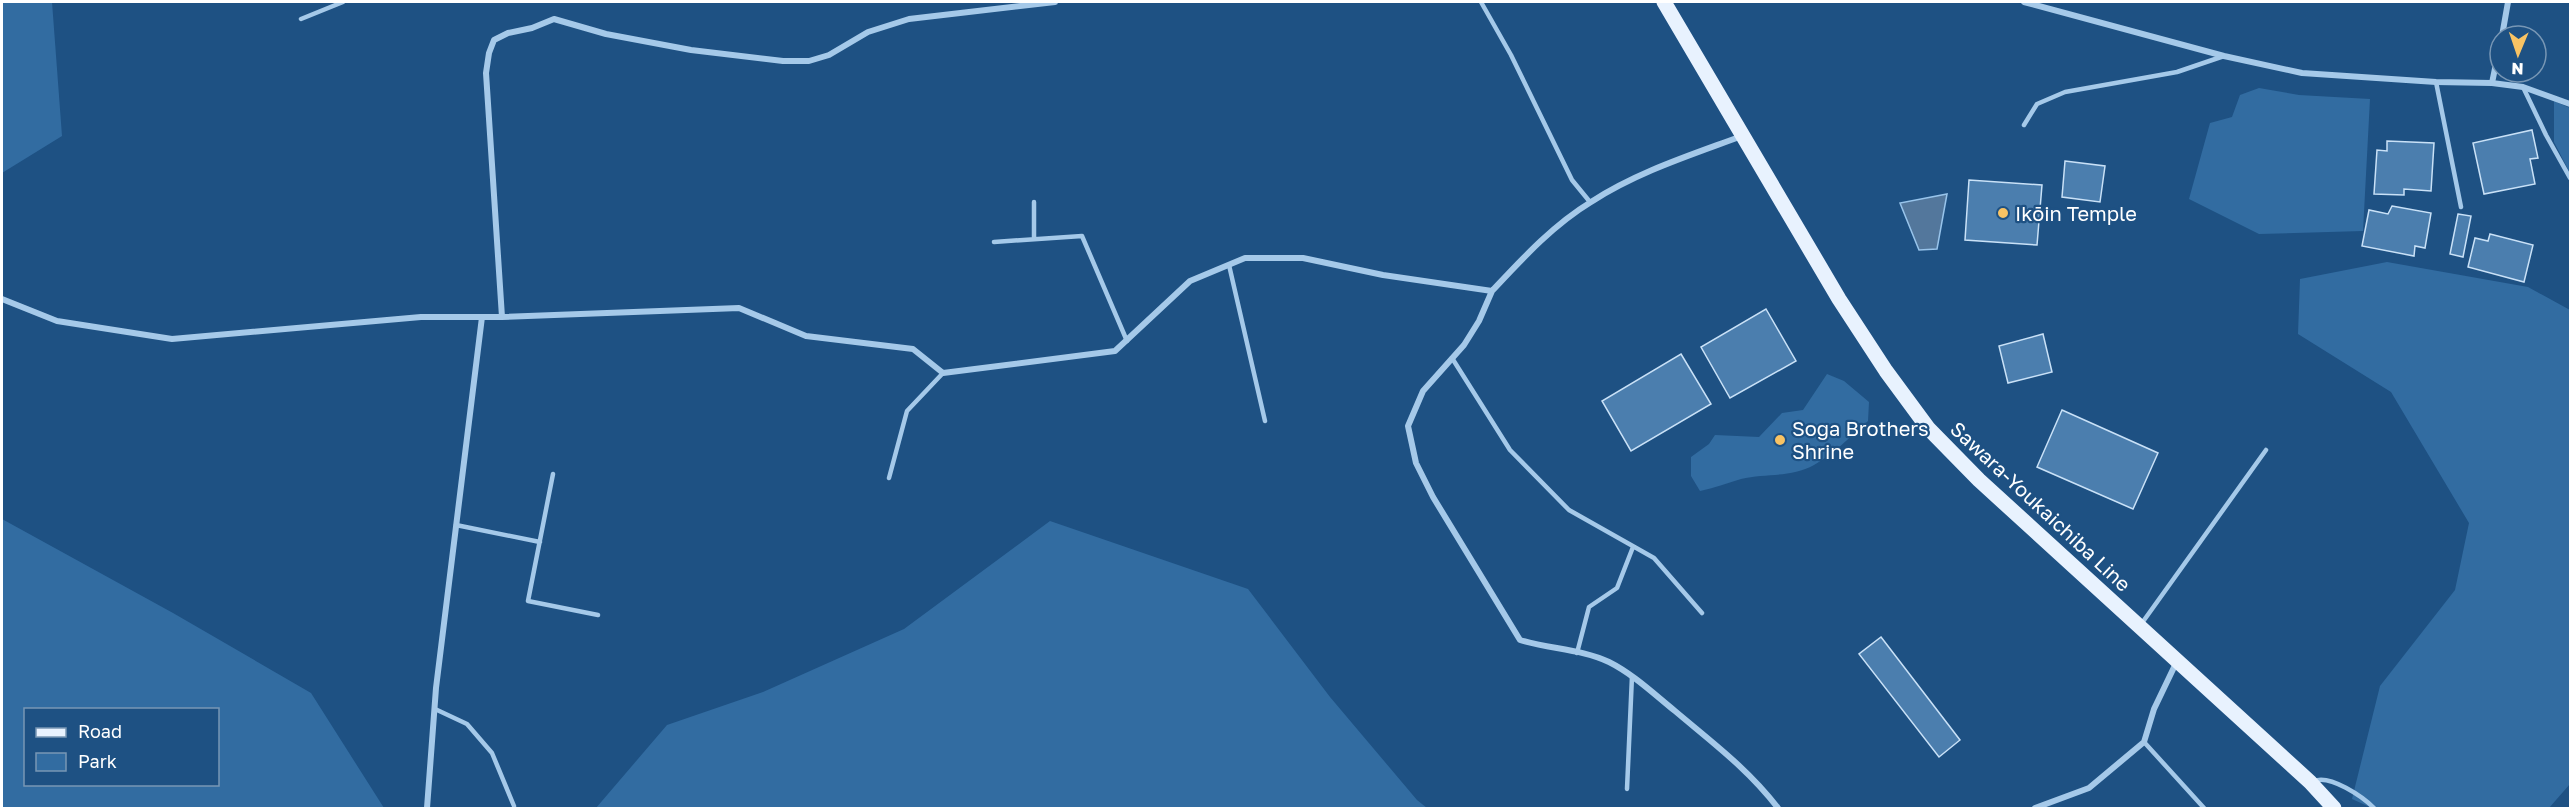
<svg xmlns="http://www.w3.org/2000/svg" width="2572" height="810" font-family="'Golos Text',sans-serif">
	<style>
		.green { fill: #326ca1; fill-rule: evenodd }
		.water { fill: #53779c; stroke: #98c4eb; stroke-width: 1.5 }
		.building { fill: #4b7eae; stroke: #c9e1f7; stroke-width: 1.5 }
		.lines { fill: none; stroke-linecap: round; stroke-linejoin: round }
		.service { stroke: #a5c9e9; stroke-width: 4.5 }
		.minor { stroke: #a5c9e9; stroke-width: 6 }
		.primary { stroke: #e8f2fe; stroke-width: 15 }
		.poi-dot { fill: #f8c364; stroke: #1e5183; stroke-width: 2 }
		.labels { text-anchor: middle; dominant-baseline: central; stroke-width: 4.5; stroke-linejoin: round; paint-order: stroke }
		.poi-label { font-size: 20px; fill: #fff; stroke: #1e5183; text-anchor: start }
		.street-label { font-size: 20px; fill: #fff; stroke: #1e5183 }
	</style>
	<rect width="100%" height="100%" fill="#1e5183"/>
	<path class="green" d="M 2,2 L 52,2 L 62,136 L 2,173 Z
		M 2259,88 L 2299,95 L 2370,99 L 2363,231 L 2259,234 L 2189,199 L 2210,123 L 2232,117 L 2240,95 Z
		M 2554,101 L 2570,108 L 2570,173 L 2554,142 Z
		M 2387,262 L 2528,287 L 2570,310 L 2570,784 L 2549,808 L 2372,808 L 2352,799 L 2380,686 L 2455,590 L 2469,523 L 2391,392 L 2298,334 L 2300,279 Z
		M 1827,374 L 1844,381 L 1869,402 L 1868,421 C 1851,436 1834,454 1814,465 C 1791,478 1765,473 1741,479 C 1727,483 1714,488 1700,491 L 1691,476 L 1691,457 L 1709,444 L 1715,435 L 1759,437 L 1782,413 L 1803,410 Z
		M 2,519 L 173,613 L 311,693 L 384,808 L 2,808 ZM 26,710 L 218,710 L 218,784 L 26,784 Z
		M 1050,521 L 1248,589 L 1330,697 L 1417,800 L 1427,808 L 596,808 L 667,725 L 763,692 L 904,629 Z"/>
	<path class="water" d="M 1947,194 L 1937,249 L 1919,250 L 1900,203 Z"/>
	<path class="building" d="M 2532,130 L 2538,158 L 2530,159 L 2535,184 L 2484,194 L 2473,143 Z
		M 2387,141 L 2434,143 L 2431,191 L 2404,189 L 2404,195 L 2374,194 L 2377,150 L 2387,151 Z
		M 2065,161 L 2105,166 L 2100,202 L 2062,197 Z
		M 1969,180 L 2042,185 L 2037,245 L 1965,240 Z
		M 2392,206 L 2431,213 L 2425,248 L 2415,246 L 2414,256 L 2362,246 L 2369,210 L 2388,214 Z
		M 2458,214 L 2471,216 L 2463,257 L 2450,254 Z
		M 2490,234 L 2533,245 L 2524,282 L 2468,267 L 2475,238 L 2488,241 Z
		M 1766,309 L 1796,361 L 1730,398 L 1701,347 Z
		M 2043,334 L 2052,372 L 2008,383 L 1999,346 Z
		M 1681,354 L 1711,404 L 1631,451 L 1602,401 Z
		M 2062,410 L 2158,453 L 2133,509 L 2037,467 Z
		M 1881,637 L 1960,740 L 1939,757 L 1859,654 Z"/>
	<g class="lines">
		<path class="service" d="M 1481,2 L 1511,55 L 1572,180 L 1590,202
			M 301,19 L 343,2
			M 2436,82 L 2461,207
			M 2523,87 L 2546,135 L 2570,178
			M 2024,125 L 2037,104 L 2065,92 L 2177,72 L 2224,56
			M 1034,202 L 1034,238
			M 994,242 L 1082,236 L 1127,341
			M 1229,265 L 1265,421
			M 1452,358 L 1510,450 L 1569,510 L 1654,558 L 1702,613
			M 553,474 L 528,601 L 598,615
			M 889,478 L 907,411 L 943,373
			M 456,525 L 540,542
			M 2142,623 L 2266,450
			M 1577,653 L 1589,607 L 1617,588 L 1633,547
			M 435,709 L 467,724 L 492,753 L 514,806
			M 2144,742 L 2204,808
			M 2314,781 C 2330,774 2363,797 2374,808
			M 1627,789 L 1632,676"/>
		<path class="minor" d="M 2024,2 L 2224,56 L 2302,73 L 2436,82 L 2492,83 L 2500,44
			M 2502,36 L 2508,2
			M 2492,83 L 2523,87 L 2570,104
			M 1492,291 L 1479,321 L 1464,345 L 1423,391 L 1408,426 L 1416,463 L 1433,497 L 1520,640 C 1549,649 1582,649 1609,662 C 1633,674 1654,694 1675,711 C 1713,743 1748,769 1778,808
			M 2,299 L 57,321 L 172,339 L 421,317 L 502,317 L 739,308 L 806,336 L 913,349 L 943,373 L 1115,351 L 1190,281 L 1245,258 L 1303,258 L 1383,275 L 1492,291 C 1522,259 1553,225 1591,202 C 1637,172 1691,155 1742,136
			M 502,317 L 486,73 L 489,53 L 494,40 L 508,33 L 532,28 L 554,19 L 606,34 L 691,50 L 783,61 L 809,61 L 829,55 L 868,32 L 909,19 L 1055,2
			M 427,808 L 436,688 L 482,317
			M 2035,808 L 2089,788 L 2144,742 L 2154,709 L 2177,661"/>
		<path class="primary" d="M 1664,2 L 1839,299 L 1886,371 L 1928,428 L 1979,480 L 2310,782 L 2334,808"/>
	</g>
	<g class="poi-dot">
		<circle cx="2003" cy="213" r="6"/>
		<circle cx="1780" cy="440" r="6"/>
	</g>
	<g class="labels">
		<g class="poi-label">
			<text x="2015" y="213">Ikōin Temple</text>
			<text x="1792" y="428">Soga Brothers<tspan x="1792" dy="23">Shrine</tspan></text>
		</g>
		<g class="street-label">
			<text transform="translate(2041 506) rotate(43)">Sawara-Youkaichiba Line</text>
		</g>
	</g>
	<rect width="2572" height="810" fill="none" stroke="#ffffff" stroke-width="6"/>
	<rect x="24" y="708" width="195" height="78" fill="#1e5183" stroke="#7897b5" stroke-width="1.5"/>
	<rect x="36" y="728" width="30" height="9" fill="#e8f2fe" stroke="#7897b5" stroke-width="1.5"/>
	<text x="78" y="738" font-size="18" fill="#ffffff">Road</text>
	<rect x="36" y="753" width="30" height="18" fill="#326ca1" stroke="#7897b5" stroke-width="1.5"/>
	<text x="78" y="768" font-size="18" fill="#ffffff">Park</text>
	<g transform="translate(2518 54) rotate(182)"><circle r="28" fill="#1e5183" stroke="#7897b5" stroke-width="1.5"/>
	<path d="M0-4.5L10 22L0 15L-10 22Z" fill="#f8c364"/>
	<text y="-9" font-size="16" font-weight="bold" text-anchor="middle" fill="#ffffff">N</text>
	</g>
</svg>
